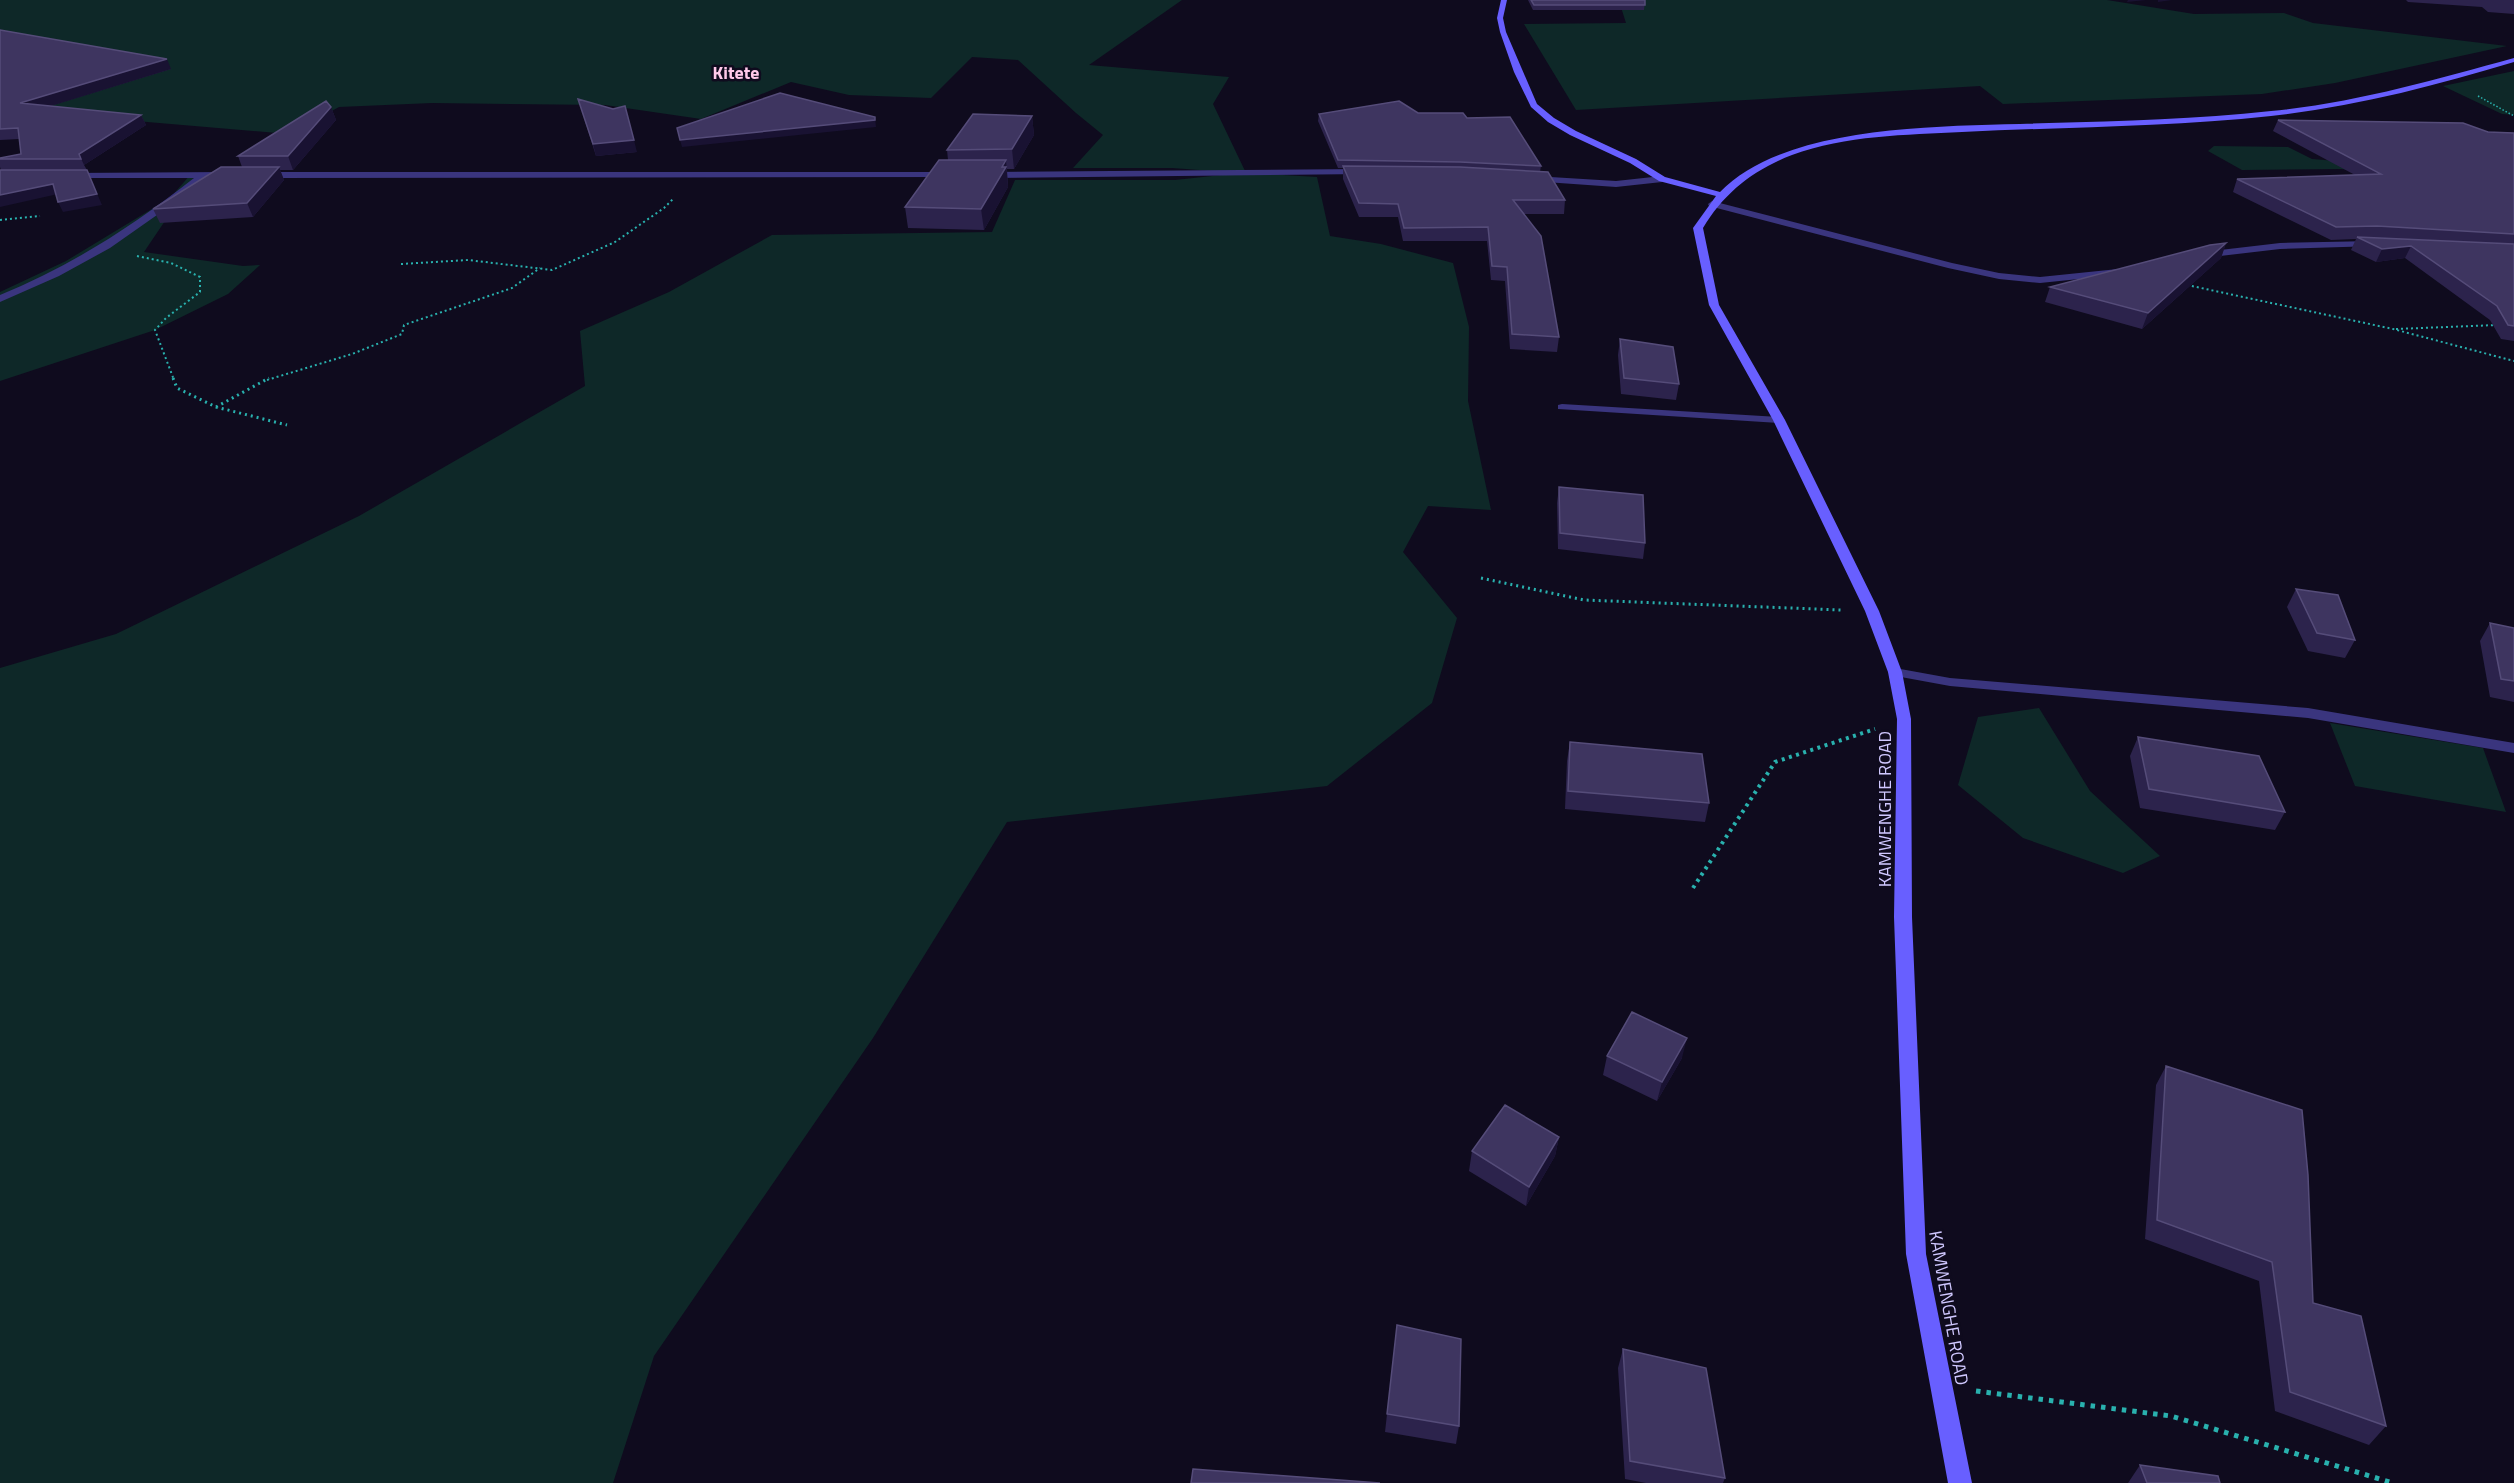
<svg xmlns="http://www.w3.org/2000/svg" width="2514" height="1483" font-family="'Titillium Web',sans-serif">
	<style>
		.green { fill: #0e2828 }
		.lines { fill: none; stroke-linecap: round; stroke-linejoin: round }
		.path-far4 { stroke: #29b1ae; stroke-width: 1.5; stroke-dasharray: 1.5 2; stroke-linecap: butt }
		.path-far3 { stroke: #29b1ae; stroke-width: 2; stroke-dasharray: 2 3; stroke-linecap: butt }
		.path-far2 { stroke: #29b1ae; stroke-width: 3; stroke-dasharray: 2 4; stroke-linecap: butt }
		.path-far1 { stroke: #29b1ae; stroke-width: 4; stroke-dasharray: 3 4.5; stroke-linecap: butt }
		.path { stroke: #29b1ae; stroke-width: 5; stroke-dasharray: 4.5 6; stroke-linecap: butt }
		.lane { fill: #3a357e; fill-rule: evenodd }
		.street { fill: #3a357e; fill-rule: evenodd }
		.secondary { fill: #685fff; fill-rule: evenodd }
		.wall { fill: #2c234c }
		.shaded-wall { fill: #191232 }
		.building { fill: #3e3560; stroke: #554c79; stroke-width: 1.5 }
		.labels { text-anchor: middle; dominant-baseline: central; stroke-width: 5; stroke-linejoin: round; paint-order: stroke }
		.far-quarter-label { font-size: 18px; font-weight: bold; fill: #ffcaea; stroke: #0f0b1e }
		.street-label { font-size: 18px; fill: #d0c8ff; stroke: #0f0b1e }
	</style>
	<rect width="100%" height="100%" fill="#0f0b1e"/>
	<path class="green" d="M 0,0 L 1182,0 L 1089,65 L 1229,77 L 1213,104 L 1246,173 L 1317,177 L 1330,236 L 1381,244 L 1453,263 L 1469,327 L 1468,401 L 1491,510 L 1428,506 L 1403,552 L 1457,618 L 1432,703 L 1327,786 L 1007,822 L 873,1038 L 654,1356 L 613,1483 L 0,1483 L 0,668 L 116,634 L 359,516 L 585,386 L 580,331 L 669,292 L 772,235 L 992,232 L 1015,180 L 1175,180 L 1240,173 L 1172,168 L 1073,168 L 1103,135 L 1076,113 L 1018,60 L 972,57 L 931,98 L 849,95 L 791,82 L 701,119 L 605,105 L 432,103 L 339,107 L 289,134 L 124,120 L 58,110 L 0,94 Z
		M 1517,0 L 2107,0 L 2194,14 L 2284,13 L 2313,23 L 2507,46 L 2335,83 L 2262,94 L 2003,104 L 1980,86 L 1576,110 L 1524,24 L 1626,23 L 1619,1 Z
		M 2514,71 L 2514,115 L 2502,114 L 2443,86 Z
		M 2214,146 L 2288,147 L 2312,159 L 2399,166 L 2435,177 L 2341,169 L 2242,170 L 2208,151 Z
		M 191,174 L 194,178 L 144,252 L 243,266 L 260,265 L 228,294 L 155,330 L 0,381 L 0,292 L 66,261 L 170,198 Z
		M 2039,708 L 2090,791 L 2160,856 L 2123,873 L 2023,838 L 1958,785 L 1978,717 Z
		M 2330,723 L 2483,748 L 2506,812 L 2355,786 Z"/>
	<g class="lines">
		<path class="path-far4" d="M 2478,96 L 2514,116"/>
		<path class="path-far3" d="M 0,220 L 40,216
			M 137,256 L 171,263 L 200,277 L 200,292 L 166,318 L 155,330 L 174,380
			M 401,264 L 468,260 L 552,270 L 615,242 L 664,208 L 673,199
			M 2187,285 L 2393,329 L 2514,361
			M 2396,329 L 2497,325
			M 267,380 L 352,354 L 402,334 L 404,325 L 512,288 L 540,268"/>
		<path class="path-far2" d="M 173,378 L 177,388 L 216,407 L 287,425
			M 216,407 L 269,378
			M 1481,578 L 1584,600 L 1841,610"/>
		<path class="path-far1" d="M 1693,888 L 1775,762 L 1875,729"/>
		<path class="path" d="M 1976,1391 L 2171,1416 L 2393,1483"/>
		<path class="lane" d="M 1562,404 L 1779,417 L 1785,420 L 1779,423 L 1558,409 L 1558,405 Z"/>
		<path class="street" d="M 1363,169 L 1367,172 L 1366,174 L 988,178 L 984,175 L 988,172 Z
			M 229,172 L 232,173 L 232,177 L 204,178 L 157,215 L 110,248 L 59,276 L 0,302 L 0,295 C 71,266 133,226 194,178 L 70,178 L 66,175 L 67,173 Z
			M 949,172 L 952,173 L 952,177 L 262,178 L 258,175 L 262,172 Z
			M 1534,176 L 1616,181 L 1662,176 L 1666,179 L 1662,182 L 1616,187 L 1531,181 L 1531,177 Z
			M 1712,201 L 1952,263 L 1999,273 L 2040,277 L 2118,269 L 2123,272 L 2118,275 L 2040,283 L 1999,279 L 1948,268 L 1709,206 L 1708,204 Z
			M 2373,241 L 2378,244 L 2376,246 L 2280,249 L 2203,258 L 2198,255 L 2203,252 L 2280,243 Z
			M 1895,668 L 1950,678 L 2308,708 L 2514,743 L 2514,753 L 2308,718 L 1950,686 L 1890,675 L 1888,672 Z"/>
		<path class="secondary" d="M 1501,0 L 1507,0 L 1503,18 L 1506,32 L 1537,104 L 1554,118 L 1576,131 L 1636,159 L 1665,177 L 1720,192 C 1788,121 1956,127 2049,123 C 2123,121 2198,119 2271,111 C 2355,103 2433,80 2514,58 L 2514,62 C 2434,86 2354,107 2271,116 C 2168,127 2065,127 1962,132 C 1906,135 1846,135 1792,155 C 1753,170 1724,193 1703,228 L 1719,305 L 1785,420 L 1879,611 L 1902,672 L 1911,719 L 1912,917 L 1926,1254 L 1972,1483 L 1948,1483 L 1906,1254 L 1894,917 L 1897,719 L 1888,672 L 1865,611 L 1773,420 L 1709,305 L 1693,228 L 1716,196 L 1659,181 L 1630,163 L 1570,135 L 1548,122 L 1531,107 L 1514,72 L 1500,32 L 1497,18 Z"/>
	</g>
	<path class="wall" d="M 1528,0 L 1645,0 L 1644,10 L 1533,10 Z
		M 2406,0 L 2514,0 L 2514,14 L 2488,12 L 2482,7 L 2408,2 Z
		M 0,30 L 171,69 L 50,106 L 141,115 L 146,125 L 84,165 L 87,170 L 1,170 L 0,167 L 0,158 L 21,154 L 19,139 L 0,140 Z
		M 578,99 L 637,152 L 596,156 Z
		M 331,107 L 336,120 L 293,170 L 280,170 L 284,180 L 253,217 L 160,223 L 153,209 L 242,167 L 238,156 Z
		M 1418,113 L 1467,118 L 1541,166 L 1540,172 L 1565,200 L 1564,214 L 1524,214 L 1559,337 L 1557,352 L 1510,349 L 1505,281 L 1491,280 L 1487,241 L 1403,241 L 1398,217 L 1359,217 L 1343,179 L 1343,168 L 1338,168 L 1318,121 L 1319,114 Z
		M 1032,116 L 1034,135 L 1014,169 L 1007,169 L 1008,187 L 984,230 L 908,228 L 905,207 L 948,160 L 947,150 Z
		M 2278,120 L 2514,133 L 2514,341 L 2501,339 L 2490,320 L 2405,258 L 2376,262 L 2351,250 L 2356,239 L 2331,240 L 2233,192 L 2237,179 L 2355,175 L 2273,131 Z
		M 2226,243 L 2221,258 L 2142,329 L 2045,302 L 2050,287 Z
		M 1620,339 L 1679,384 L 1676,400 L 1621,394 L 1618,355 Z
		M 1559,487 L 1645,543 L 1643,559 L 1558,549 L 1557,503 Z
		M 2296,589 L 2355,640 L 2345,658 L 2308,651 L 2287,607 Z
		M 2490,623 L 2514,628 L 2514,702 L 2490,697 L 2480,641 Z
		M 2138,737 L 2285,812 L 2275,830 L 2140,808 L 2130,756 Z
		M 1570,742 L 1709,803 L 1705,822 L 1565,809 L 1567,761 Z
		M 1607,1056 L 1682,1058 L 1657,1101 L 1603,1075 Z
		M 2166,1066 L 2313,1303 L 2386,1426 L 2369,1445 L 2275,1411 L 2259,1281 L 2145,1239 L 2156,1085 Z
		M 1559,1137 L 1555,1156 L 1526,1206 L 1469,1171 L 1472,1151 Z
		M 1397,1325 L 1459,1426 L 1456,1444 L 1385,1432 Z
		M 1623,1349 L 1725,1478 L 1723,1483 L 1646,1483 L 1625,1479 L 1618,1368 Z
		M 2140,1465 L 2220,1483 L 2128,1483 Z"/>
	<path class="shaded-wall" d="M 2128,0 L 2146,0 L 2127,2 Z
		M 2158,0 L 2172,0 L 2158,2 Z
		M 167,59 L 171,69 L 25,114 L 20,103 Z
		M 331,107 L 336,120 L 293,170 L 288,156 Z
		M 141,115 L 146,125 L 84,165 L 79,154 Z
		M 1032,116 L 1034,135 L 1014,169 L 1012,149 Z
		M 875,117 L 876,127 L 682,147 L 680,140 Z
		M 634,140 L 637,152 L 596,156 L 593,144 Z
		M 1006,160 L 1008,187 L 984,230 L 981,209 Z
		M 279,167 L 284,180 L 253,217 L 247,203 Z
		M 87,170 L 102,205 L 63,212 L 58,202 Z
		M 53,184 L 58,194 L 0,207 L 0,195 Z
		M 2226,243 L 2221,258 L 2142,329 L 2148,313 Z
		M 2411,246 L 2405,258 L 2376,262 L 2382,249 Z
		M 1687,1038 L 1682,1058 L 1657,1101 L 1662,1082 Z
		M 1559,1137 L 1555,1156 L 1526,1206 L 1529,1187 Z"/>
	<path class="building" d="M 1531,0 L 1645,0 L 1645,5 L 1534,5 Z
		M 0,30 L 167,59 L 20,103 L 141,115 L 79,154 L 81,159 L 0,159 L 0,158 L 21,154 L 18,128 L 0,129 Z
		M 780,93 L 875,117 L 875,120 L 680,140 L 677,128 Z
		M 578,99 L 613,109 L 625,106 L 634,140 L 593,144 Z
		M 326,101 L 331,107 L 288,156 L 238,156 Z
		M 1399,101 L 1418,113 L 1463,113 L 1467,118 L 1510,117 L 1541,166 L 1460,162 L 1338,160 L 1319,114 Z
		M 973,114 L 1032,116 L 1012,149 L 947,150 Z
		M 2278,120 L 2463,123 L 2488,132 L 2514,133 L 2514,234 L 2377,226 L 2336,227 L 2237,179 L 2381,174 Z
		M 939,160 L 1006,160 L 1002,167 L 1006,167 L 981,209 L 905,207 Z
		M 1343,166 L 1460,167 L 1548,172 L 1565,200 L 1513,200 L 1541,236 L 1559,337 L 1512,334 L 1507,267 L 1492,266 L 1488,227 L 1404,228 L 1398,204 L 1359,203 Z
		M 221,167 L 279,167 L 247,203 L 153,209 Z
		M 0,170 L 87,170 L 97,194 L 58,202 L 53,184 L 0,195 Z
		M 2357,237 L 2514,244 L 2514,326 L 2508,325 L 2497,306 L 2411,246 L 2382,249 Z
		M 2226,243 L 2148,313 L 2050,287 L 2210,245 Z
		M 1620,339 L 1673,347 L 1679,384 L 1624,378 Z
		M 1559,487 L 1643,495 L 1645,543 L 1560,533 Z
		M 2296,589 L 2338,595 L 2355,640 L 2317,633 Z
		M 2490,623 L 2514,628 L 2514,681 L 2501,679 Z
		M 2138,737 L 2259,756 L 2285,812 L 2149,789 Z
		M 1570,742 L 1702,754 L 1709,803 L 1568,791 Z
		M 1632,1012 L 1687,1038 L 1662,1082 L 1607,1056 Z
		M 2166,1066 L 2302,1110 L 2308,1175 L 2313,1303 L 2361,1316 L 2386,1426 L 2290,1392 L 2272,1262 L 2157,1220 Z
		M 1505,1105 L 1559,1137 L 1529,1187 L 1472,1151 Z
		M 1397,1325 L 1461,1339 L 1459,1426 L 1387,1414 Z
		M 1623,1349 L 1706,1368 L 1725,1478 L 1630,1461 Z
		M 2140,1465 L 2218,1476 L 2220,1483 L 2147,1483 Z
		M 1193,1469 L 1380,1483 L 1191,1483 Z"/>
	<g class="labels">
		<g class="far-quarter-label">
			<text x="736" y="72">Kitete</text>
		</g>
		<g class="street-label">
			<text transform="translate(1884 809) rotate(-90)">KAMWENGHE ROAD</text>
			<text transform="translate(1949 1308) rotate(80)">KAMWENGHE ROAD</text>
		</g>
	</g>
</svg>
